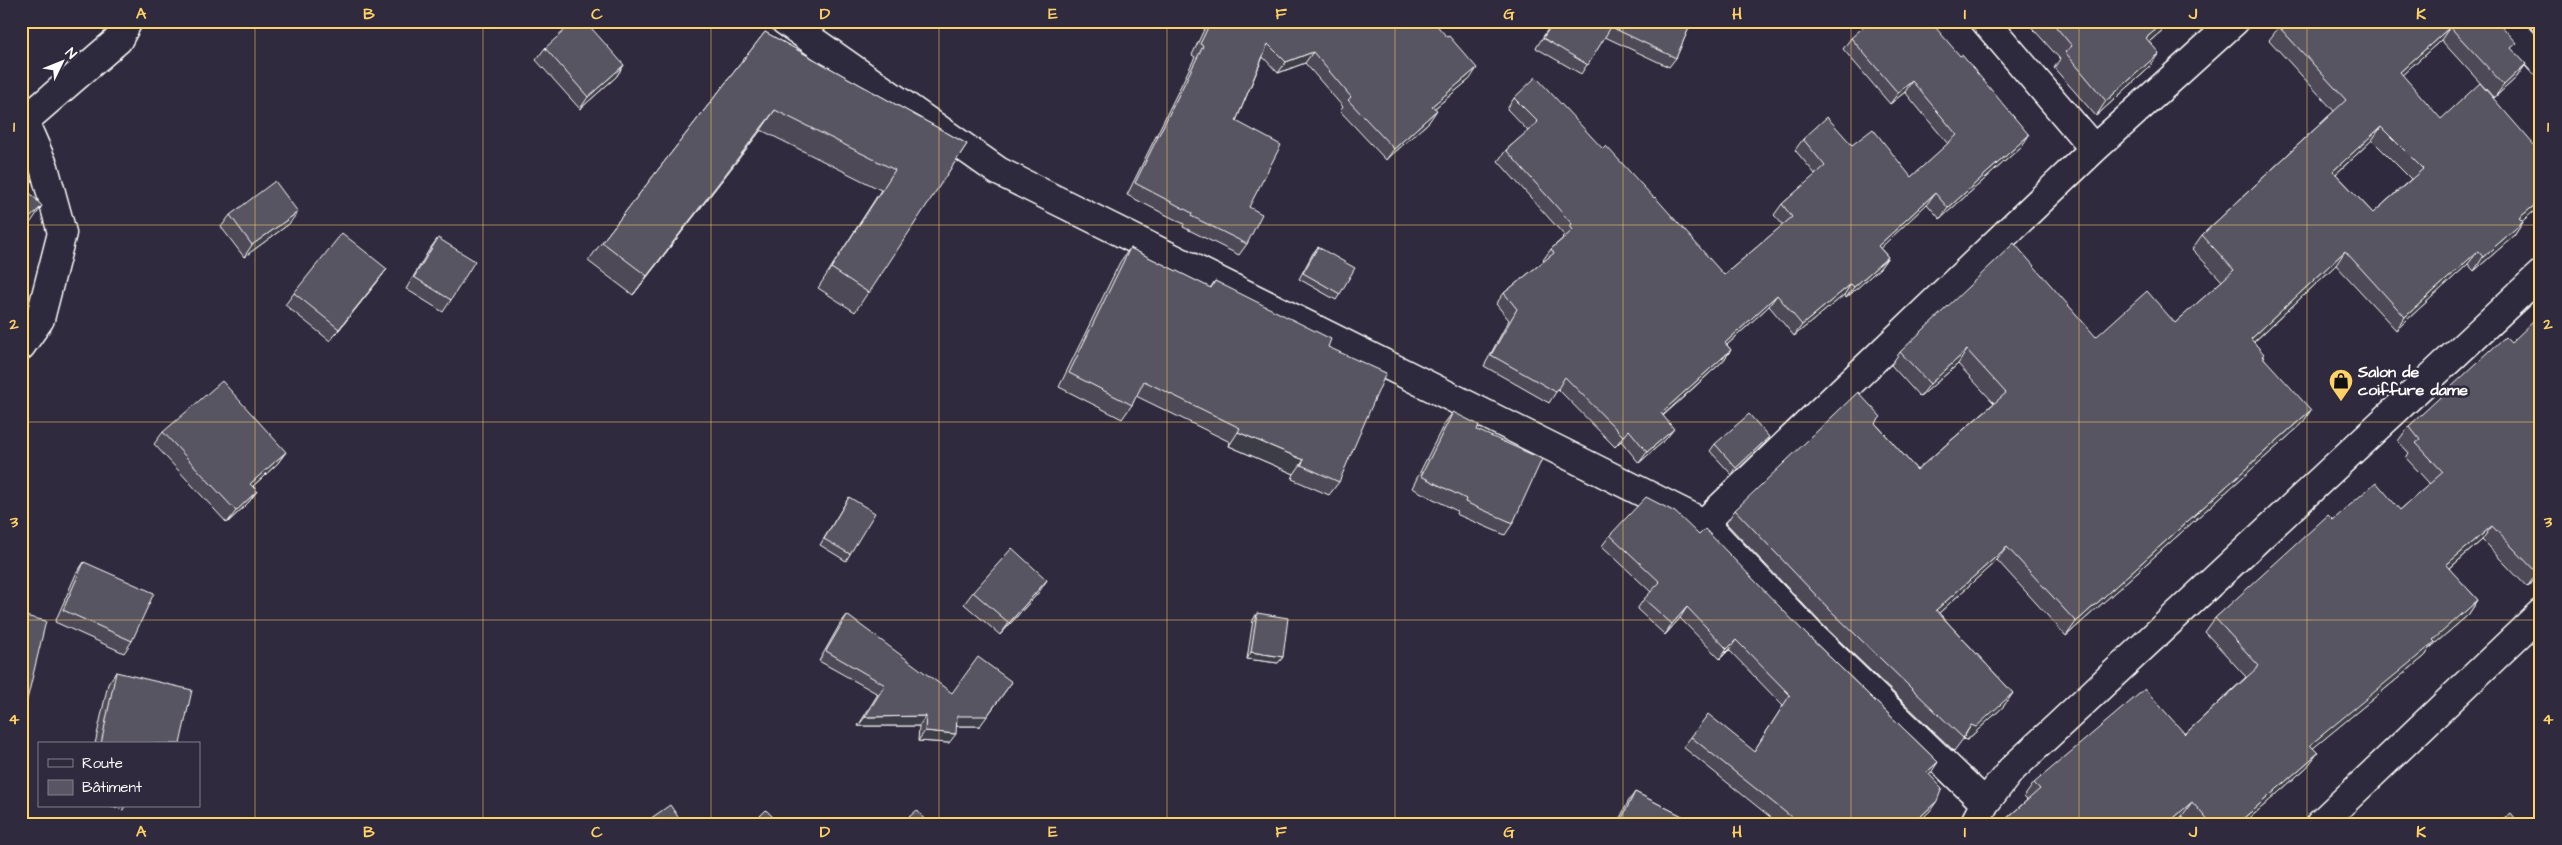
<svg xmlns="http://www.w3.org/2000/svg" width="2562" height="845" font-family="'Architects Daughter',sans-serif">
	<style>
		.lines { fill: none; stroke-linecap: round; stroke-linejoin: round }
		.street-casing { stroke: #fff; stroke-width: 31 }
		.street { stroke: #2f2a3d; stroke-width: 28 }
		.wall { fill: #4d4956; stroke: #fff; fill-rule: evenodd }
		.shaded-wall { fill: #3e3c46; stroke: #fff }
		.building { fill: #595564; stroke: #fff; fill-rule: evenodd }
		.grid { fill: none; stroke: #ffd166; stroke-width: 1; stroke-opacity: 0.55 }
		.labels { text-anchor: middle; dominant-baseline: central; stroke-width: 5; stroke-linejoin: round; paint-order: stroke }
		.poi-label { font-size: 16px; font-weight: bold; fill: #fff; stroke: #2f2a3d; text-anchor: start }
		.neatline { fill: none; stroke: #ffd166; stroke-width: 2 }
		.grid-label { font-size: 16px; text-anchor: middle; font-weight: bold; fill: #ffd166 }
	</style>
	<rect width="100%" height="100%" fill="#2f2a3d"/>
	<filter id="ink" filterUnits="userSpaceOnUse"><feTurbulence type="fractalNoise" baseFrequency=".02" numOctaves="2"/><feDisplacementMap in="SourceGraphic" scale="10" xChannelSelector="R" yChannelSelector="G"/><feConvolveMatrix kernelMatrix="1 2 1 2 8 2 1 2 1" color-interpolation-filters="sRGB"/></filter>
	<g filter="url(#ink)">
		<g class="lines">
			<defs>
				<path id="street" d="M 785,21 L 998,171 L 1704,523 L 1810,634 L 1985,803
					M 1985,21 L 2094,149
					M 2504,21 L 2541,61
					M 21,124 L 118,40 L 128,21
					M 21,346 L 40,319 L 62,233 L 44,167 L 24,121
					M 1704,523 L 2094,149 L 2235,21
					M 1974,824 L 1985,803 L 2011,770 L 2541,274
					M 2320,824 L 2541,613"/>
			</defs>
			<use href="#street" class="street-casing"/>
			<use href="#street" class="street"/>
		</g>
		<path class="wall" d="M 1208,21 L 1315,21 L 1470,79 L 1435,108 L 1429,122 L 1386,160 L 1340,111 L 1343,107 L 1305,63 L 1278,73 L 1263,57 L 1236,121 L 1249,207 L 1247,244 L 1239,255 L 1183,227 L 1184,224 L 1127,195 L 1195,57 L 1192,55 Z
			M 1553,21 L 1692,21 L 1676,58 L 1669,67 L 1605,37 L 1581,74 L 1536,48 Z
			M 2026,21 L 2173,21 L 2149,42 L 2148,69 L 2096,116 L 2054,68 L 2060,59 Z
			M 2497,21 L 2512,50 L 2526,64 L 2516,78 L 2494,98 L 2441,40 L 2402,75 L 2523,222 L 2514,236 L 2474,271 L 2468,264 L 2396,330 L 2336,265 L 2254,342 L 2263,356 L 2302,424 L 2066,636 L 1997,560 L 1939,613 L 2013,693 L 2003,707 L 1967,740 L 1963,739 L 1954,751 L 1821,623 L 1726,523 L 1735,510 L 1876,424 L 1917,470 L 1994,403 L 1958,364 L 1920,397 L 1891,365 L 1900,352 L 2096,337 L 2175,323 L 2222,281 L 2192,249 L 2202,235 L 2334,111 L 2269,40 L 2279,27 ZM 2372,140 L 2411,179 L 2373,213 L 2336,174 Z
			M 765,32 L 967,144 L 855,312 L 818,288 L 881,190 L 761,130 L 633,295 L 588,261 L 602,242 Z
			M 1851,38 L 2022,146 L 1940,219 L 1927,204 L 1880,248 L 1888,257 L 1880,268 L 1846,298 L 1844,295 L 1794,336 L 1769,306 L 1727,345 L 1731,350 L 1723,361 L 1663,416 L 1666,439 L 1639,463 L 1621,441 L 1615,447 L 1558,389 L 1549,403 L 1484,366 L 1509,320 L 1496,304 L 1504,293 L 1544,261 L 1543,260 L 1551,249 L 1563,238 L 1562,237 L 1564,235 L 1498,161 L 1506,150 L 1528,131 L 1507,109 L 1514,98 L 1603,149 L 1724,275 L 1783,225 L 1774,215 L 1782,204 L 1816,175 L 1795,150 L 1803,139 L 1852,145 L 1911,177 L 1948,144 L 1905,92 L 1890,104 L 1843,49 Z
			M 545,48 L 624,65 L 616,77 L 580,109 L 536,60 Z
			M 230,215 L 289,224 L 244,257 L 221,227 Z
			M 438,238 L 451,300 L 443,312 L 406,289 L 429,250 Z
			M 1318,247 L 1340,294 L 1336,300 L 1299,279 L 1313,253 Z
			M 1130,248 L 1210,288 L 1215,281 L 1328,347 L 1339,482 L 1329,495 L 1292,479 L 1294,474 L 1229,446 L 1230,442 L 1136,396 L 1132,405 L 1122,419 L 1059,387 L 1120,262 Z
			M 378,281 L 330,341 L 285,305 L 294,293 Z
			M 2541,322 L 2541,574 L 2527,587 L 2482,540 L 2449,569 L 2478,600 L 2468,615 L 2431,647 L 2425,656 L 2313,748 L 2307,767 L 2243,824 L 2189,824 L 2182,816 L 2173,824 L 2002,824 L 2006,819 L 2027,800 L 2024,797 L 2034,783 L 2185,734 L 2246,677 L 2205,632 L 2215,618 L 2333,520 L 2400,510 L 2430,484 L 2406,458 L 2409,453 L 2398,441 L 2409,426 L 2511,343 Z
			M 1453,412 L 1477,430 L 1513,523 L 1505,535 L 1456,514 L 1457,511 L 1412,488 L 1444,424 Z
			M 163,432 L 286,452 L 277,464 L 253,486 L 257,491 L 248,503 L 227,523 L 154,444 Z
			M 1765,443 L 1732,475 L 1710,451 L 1715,444 Z
			M 849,497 L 850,554 L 846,561 L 820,545 Z
			M 1610,535 L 1699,535 L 1806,634 L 1938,762 L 1929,774 L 1930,811 L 1921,820 L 1924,824 L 1779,824 L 1683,747 L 1691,737 L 1754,751 L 1783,706 L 1729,650 L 1720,659 L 1680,618 L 1665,635 L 1637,609 L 1644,599 L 1651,592 L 1602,546 Z
			M 84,562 L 132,641 L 124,653 L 55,622 L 76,574 Z
			M 973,592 L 1039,592 L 1000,635 L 964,604 Z
			M 1257,613 L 1283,657 L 1278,663 L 1247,659 L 1253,620 Z
			M 847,615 L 980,726 L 956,726 L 949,743 L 918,741 L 919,726 L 858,726 L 878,694 L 819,661 L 840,624 Z
			M 116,672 L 180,744 L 95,744 L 108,684 Z
			M 1635,792 L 1698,824 L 1617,824 L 1628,802 Z"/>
		<path class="shaded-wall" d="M 2166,21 L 2173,21 L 2135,54 L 2146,38 Z
			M 2450,27 L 2441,40 L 2390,86 L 2400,72 Z
			M 1313,52 L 1305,63 L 1278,73 L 1286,62 Z
			M 2159,53 L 2148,69 L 2096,116 L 2106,101 Z
			M 2526,64 L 2516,78 L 2494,98 L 2504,85 Z
			M 624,65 L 616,77 L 580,109 L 588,97 Z
			M 1477,68 L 1470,79 L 1424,117 L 1432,106 Z
			M 1912,81 L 1905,92 L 1890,104 L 1898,93 Z
			M 775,110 L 761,130 L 633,295 L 647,276 Z
			M 1437,110 L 1429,122 L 1386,160 L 1394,149 Z
			M 2381,127 L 2372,140 L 2324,185 L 2333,171 Z
			M 2029,135 L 2022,146 L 1940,219 L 1948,208 Z
			M 1935,193 L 1927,204 L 1871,257 L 1878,246 Z
			M 2541,200 L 2541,205 L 2510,232 L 2519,218 Z
			M 42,206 L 31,222 L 21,231 L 21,226 Z
			M 298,212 L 289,224 L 244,257 L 252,245 Z
			M 2523,222 L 2514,236 L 2474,271 L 2483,257 Z
			M 2345,251 L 2336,265 L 2242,353 L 2251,339 Z
			M 2478,251 L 2468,264 L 2396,330 L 2405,317 Z
			M 1888,257 L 1880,268 L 1846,298 L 1854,287 Z
			M 387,269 L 378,281 L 330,341 L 339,329 Z
			M 1851,284 L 1844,295 L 1794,336 L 1802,325 Z
			M 1777,295 L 1769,306 L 1717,354 L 1725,343 Z
			M 1731,350 L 1723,361 L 1653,424 L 1661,413 Z
			M 1967,350 L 1958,364 L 1920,397 L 1930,384 Z
			M 2311,410 L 2302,424 L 2066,636 L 2076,622 Z
			M 1674,429 L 1666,439 L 1639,463 L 1647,452 Z
			M 1629,430 L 1621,441 L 1615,447 L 1623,436 Z
			M 1238,432 L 1304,460 L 1294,474 L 1229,446 Z
			M 1769,437 L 1765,443 L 1732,475 L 1736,468 Z
			M 286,452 L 277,464 L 242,496 L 250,484 Z
			M 257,491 L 248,503 L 227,523 L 236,511 Z
			M 2492,526 L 2482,540 L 2436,580 L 2446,565 Z
			M 2007,547 L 1997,560 L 1927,624 L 1936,610 Z
			M 2541,569 L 2541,574 L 2527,587 L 2537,573 Z
			M 1047,580 L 1039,592 L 1000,635 L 1009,623 Z
			M 2478,600 L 2468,615 L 2431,647 L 2425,656 L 2300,759 L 2310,745 Z
			M 1687,607 L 1680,618 L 1665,635 L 1672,624 Z
			M 1736,640 L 1729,650 L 1720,659 L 1727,649 Z
			M 1251,652 L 1283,657 L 1278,663 L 1247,659 Z
			M 1012,682 L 980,726 L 950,726 L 957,716 Z
			M 2013,693 L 2003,707 L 1967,740 L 1963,739 L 1971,725 Z
			M 926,716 L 919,726 L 858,726 L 865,717 Z
			M 925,731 L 956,734 L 949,743 L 918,741 Z
			M 2318,753 L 2307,767 L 2243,824 L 2237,824 Z
			M 1938,762 L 1931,773 L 1920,783 L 1927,772 Z
			M 1937,801 L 1930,811 L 1917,824 L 1919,818 Z
			M 2192,802 L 2182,816 L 2173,824 L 2167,824 Z
			M 111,806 L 125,806 L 123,810 Z"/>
		<path class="building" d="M 575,21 L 585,21 L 624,65 L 588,97 L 545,48 Z
			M 1211,21 L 1433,21 L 1447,37 L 1449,36 L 1477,68 L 1432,106 L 1437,110 L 1394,149 L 1348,100 L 1351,97 L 1313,52 L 1286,62 L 1268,44 L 1236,121 L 1281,145 L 1249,207 L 1262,214 L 1247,244 L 1191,216 L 1192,213 L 1135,183 L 1203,46 L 1200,44 Z
			M 1554,21 L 1692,21 L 1676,58 L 1611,27 L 1588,65 L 1543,38 Z
			M 1870,21 L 1930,21 L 1960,56 L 1962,55 L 2029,135 L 1948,208 L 1935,193 L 1878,246 L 1888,257 L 1854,287 L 1851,284 L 1802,325 L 1777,295 L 1725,343 L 1731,350 L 1661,413 L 1674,429 L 1647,452 L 1629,430 L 1623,436 L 1565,377 L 1556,392 L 1491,355 L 1517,309 L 1504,293 L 1554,253 L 1551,249 L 1573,230 L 1570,226 L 1572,224 L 1506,150 L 1538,122 L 1514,98 L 1536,77 L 1603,149 L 1606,146 L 1654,198 L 1655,197 L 1724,275 L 1792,217 L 1782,204 L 1825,166 L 1803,139 L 1827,117 L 1852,145 L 1873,129 L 1911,177 L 1957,135 L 1912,81 L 1898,93 L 1851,38 Z
			M 2051,21 L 2166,21 L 2146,38 L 2159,53 L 2106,101 L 2065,52 L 2072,46 Z
			M 2285,21 L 2497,21 L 2517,43 L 2511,48 L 2526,64 L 2504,85 L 2450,27 L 2400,72 L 2441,119 L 2480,83 L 2541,153 L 2541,200 L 2519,218 L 2523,222 L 2483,257 L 2478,251 L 2405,317 L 2345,251 L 2251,339 L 2264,354 L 2262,356 L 2311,410 L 2076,622 L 2007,547 L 1936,610 L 2013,693 L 1976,727 L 1971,725 L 1963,738 L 1830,610 L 1735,510 L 1858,392 L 1881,417 L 1875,423 L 1917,470 L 2006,393 L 1967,350 L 1930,384 L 1900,352 L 2014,243 L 2096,337 L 2147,291 L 2175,323 L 2234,270 L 2202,235 L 2346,100 L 2279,27 ZM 2381,127 L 2423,169 L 2373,213 L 2333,171 Z
			M 765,32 L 967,144 L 869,293 L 831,268 L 895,170 L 775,110 L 647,276 L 602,242 Z
			M 275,181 L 298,212 L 252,245 L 230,215 Z
			M 21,183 L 42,206 L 21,226 Z
			M 342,233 L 387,269 L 339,329 L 294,293 Z
			M 438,238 L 475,261 L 451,300 L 414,277 Z
			M 1318,247 L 1355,268 L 1340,294 L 1303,273 Z
			M 1130,248 L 1211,288 L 1215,281 L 1331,339 L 1328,347 L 1386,373 L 1339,482 L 1301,465 L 1304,460 L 1238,432 L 1240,428 L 1144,381 L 1132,405 L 1069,373 Z
			M 2537,318 L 2541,322 L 2541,569 L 2537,573 L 2492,526 L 2446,565 L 2478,600 L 2433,640 L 2435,642 L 2310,745 L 2318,753 L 2237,824 L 2211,824 L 2192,802 L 2167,824 L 2009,824 L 2006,819 L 2040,789 L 2034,783 L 2145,689 L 2185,734 L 2259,666 L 2215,618 L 2328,515 L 2333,520 L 2376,482 L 2400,510 L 2443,472 L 2416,443 L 2420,440 L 2409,426 L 2505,337 L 2511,343 Z
			M 222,381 L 286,452 L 250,484 L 257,491 L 236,511 L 163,432 Z
			M 1453,412 L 1479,425 L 1477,430 L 1542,459 L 1513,523 L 1465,502 L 1466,499 L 1421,476 Z
			M 1749,414 L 1769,437 L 1736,468 L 1715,444 Z
			M 849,497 L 875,513 L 850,554 L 824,539 Z
			M 1646,497 L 1675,512 L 1699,535 L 1705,529 L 1806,634 L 1938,762 L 1927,772 L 1942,788 L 1937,801 L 1919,818 L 1924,824 L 1800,824 L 1691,737 L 1708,714 L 1754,751 L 1790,695 L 1736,640 L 1727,649 L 1687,607 L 1672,624 L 1644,599 L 1660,582 L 1610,535 Z
			M 1012,548 L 1047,580 L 1009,623 L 973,592 Z
			M 84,562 L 154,593 L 132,641 L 63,610 Z
			M 1257,613 L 1288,618 L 1283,657 L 1251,652 Z
			M 21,615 L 46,621 L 21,725 Z
			M 847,615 L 952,693 L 978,657 L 1012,682 L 987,716 L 957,716 L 956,734 L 925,731 L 926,716 L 865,717 L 885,685 L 826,651 Z
			M 116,672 L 192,690 L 180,744 L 101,744 Z
			M 1635,792 L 1698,824 L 1619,824 Z
			M 670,805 L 683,824 L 644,823 Z
			M 766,810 L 780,824 L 752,824 Z
			M 917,810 L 928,824 L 901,824 Z
			M 2511,813 L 2520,824 L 2498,824 Z
			M 2391,820 L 2393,824 L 2386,824 Z"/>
	</g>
	<path class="grid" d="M 255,21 L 255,824M 483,21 L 483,824M 711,21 L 711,824M 939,21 L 939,824M 1167,21 L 1167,824M 1395,21 L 1395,824M 1623,21 L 1623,824M 1851,21 L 1851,824M 2079,21 L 2079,824M 2307,21 L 2307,824M 21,225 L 2541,225M 21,422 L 2541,422M 21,620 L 2541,620"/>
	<defs>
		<symbol id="shop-pin" viewBox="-11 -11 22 30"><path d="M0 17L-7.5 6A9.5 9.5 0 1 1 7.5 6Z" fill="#ffd166" stroke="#2f2a3d"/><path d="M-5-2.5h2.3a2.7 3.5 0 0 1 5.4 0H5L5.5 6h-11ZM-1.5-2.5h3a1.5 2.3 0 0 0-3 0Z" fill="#111"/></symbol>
	</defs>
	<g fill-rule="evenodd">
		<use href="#shop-pin" x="2327" y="367" width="28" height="38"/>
	</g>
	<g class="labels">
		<g class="poi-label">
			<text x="2358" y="372">Salon de<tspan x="2358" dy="18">coiffure dame</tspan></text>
		</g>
	</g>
	<rect width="2562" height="845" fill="none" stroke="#2f2a3d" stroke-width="55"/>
	<rect x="38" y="742" width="162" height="65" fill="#2f2a3d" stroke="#827f8b"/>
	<rect x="48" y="759" width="25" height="8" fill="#2f2a3d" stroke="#827f8b"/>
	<text x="82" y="768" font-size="15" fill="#ffffff">Route</text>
	<rect x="48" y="780" width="25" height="15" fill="#595564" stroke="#827f8b"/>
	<text x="82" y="792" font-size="15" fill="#ffffff">Bâtiment</text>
	<g transform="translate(62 62) rotate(47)" stroke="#2f2a3d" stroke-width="4" paint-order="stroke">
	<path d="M0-4L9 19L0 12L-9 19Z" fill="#ffffff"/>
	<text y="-8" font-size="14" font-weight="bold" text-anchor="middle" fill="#ffffff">N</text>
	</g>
	<rect x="28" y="28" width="2506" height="790" class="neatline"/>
	<g class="grid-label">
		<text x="141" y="19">A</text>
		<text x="369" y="19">B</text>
		<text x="597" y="19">C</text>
		<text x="825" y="19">D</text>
		<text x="1053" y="19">E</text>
		<text x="1281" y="19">F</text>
		<text x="1509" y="19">G</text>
		<text x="1737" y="19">H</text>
		<text x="1965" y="19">I</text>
		<text x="2193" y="19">J</text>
		<text x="2421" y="19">K</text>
		<text x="14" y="132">1</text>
		<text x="2548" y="132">1</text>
		<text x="14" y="329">2</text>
		<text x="2548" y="329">2</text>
		<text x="14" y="527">3</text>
		<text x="2548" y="527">3</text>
		<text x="14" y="724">4</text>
		<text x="2548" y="724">4</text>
		<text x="141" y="837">A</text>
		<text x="369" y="837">B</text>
		<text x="597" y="837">C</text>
		<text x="825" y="837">D</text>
		<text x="1053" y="837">E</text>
		<text x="1281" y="837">F</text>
		<text x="1509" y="837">G</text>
		<text x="1737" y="837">H</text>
		<text x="1965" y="837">I</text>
		<text x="2193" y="837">J</text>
		<text x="2421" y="837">K</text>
	</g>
</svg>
